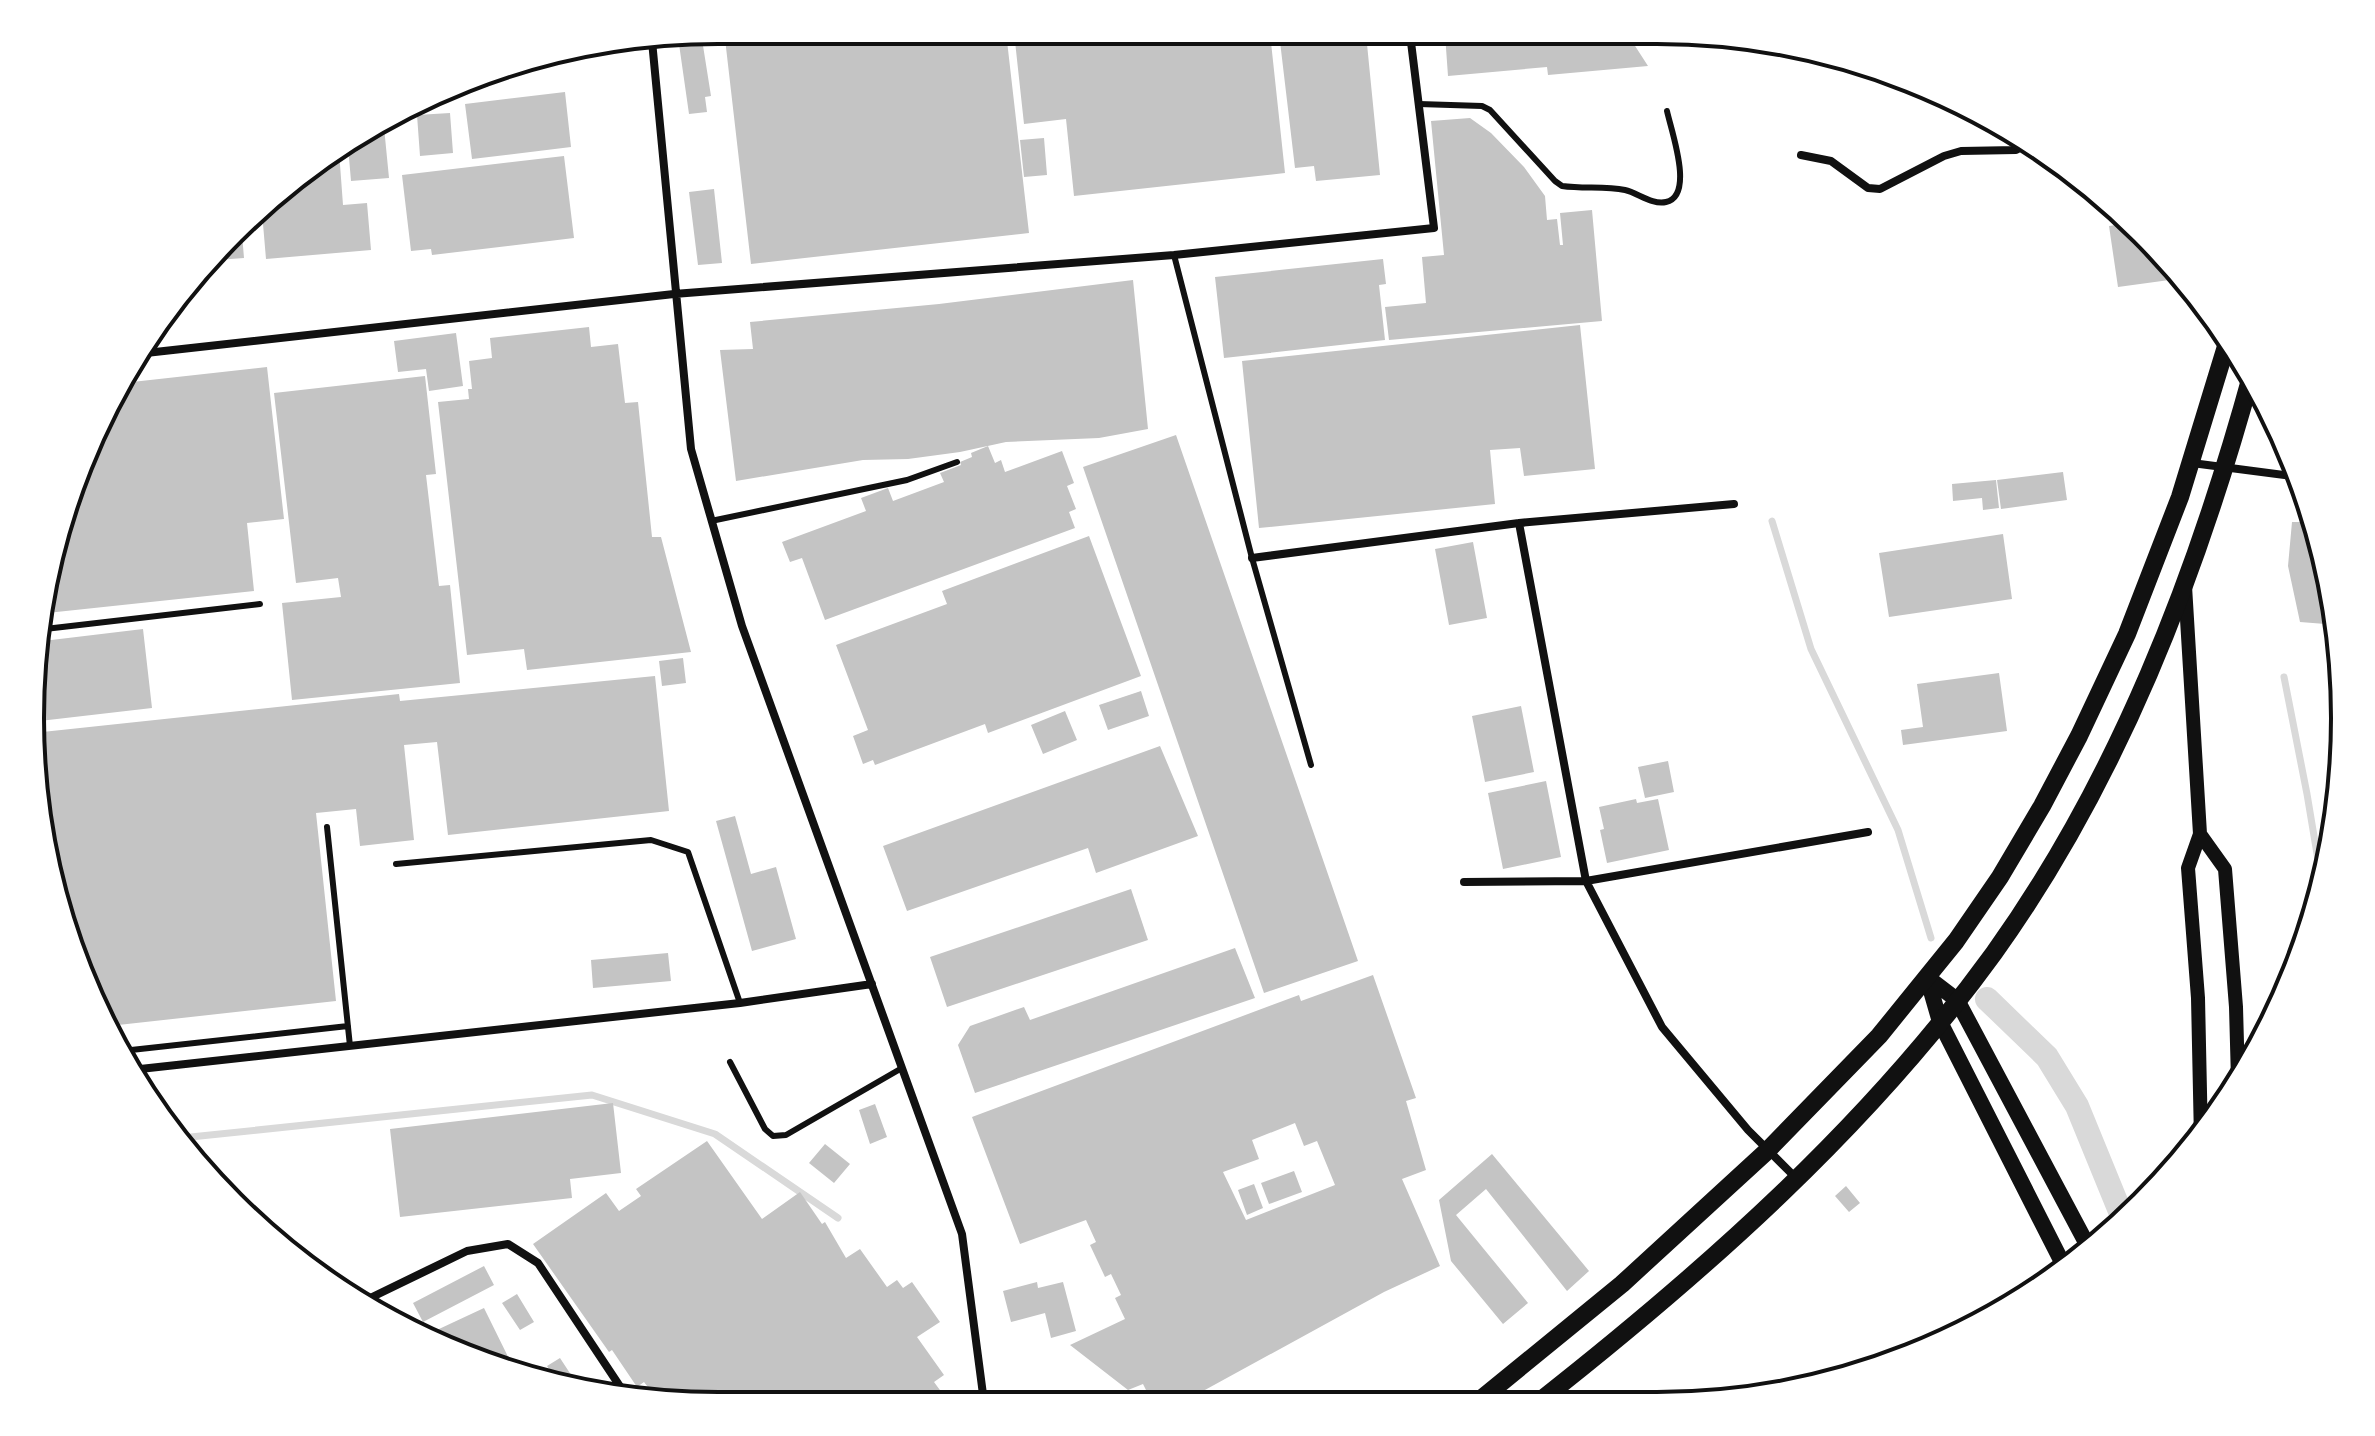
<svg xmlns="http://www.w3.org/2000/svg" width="2375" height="1436" font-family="'Libre Baskerville',serif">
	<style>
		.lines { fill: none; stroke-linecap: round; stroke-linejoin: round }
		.stream { stroke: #d9d9d9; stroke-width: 7 }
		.canal { stroke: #d9d9d9; stroke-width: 24 }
		.building { fill: #c4c4c4; fill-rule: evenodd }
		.service { stroke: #111; stroke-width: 6 }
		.minor { stroke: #111; stroke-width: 8 }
		.tertiary { stroke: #111; stroke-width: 14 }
		.secondary { stroke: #111; stroke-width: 16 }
		.primary { stroke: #111; stroke-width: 18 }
		.rim { fill: none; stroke: #111; stroke-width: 4 }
	</style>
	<rect width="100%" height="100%" fill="#fff"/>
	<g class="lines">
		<path class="stream" d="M 1772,521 L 1811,649 L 1898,830 L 1931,938
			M 2284,677 L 2307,794 L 2323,890
			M 181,1138 L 592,1095 L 715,1134 L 838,1218"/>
		<path class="canal" d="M 1987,999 L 2047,1057 L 2077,1106 L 2124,1221"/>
	</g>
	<path class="building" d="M 724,30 L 1006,32 L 1029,233 L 751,264 Z
		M 1014,32 L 1270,33 L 1285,173 L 1074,196 L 1066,119 L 1024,124 Z
		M 701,33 L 711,96 L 705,97 L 707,112 L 689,114 L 678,37 Z
		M 1279,33 L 1366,34 L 1380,175 L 1316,181 L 1314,166 L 1295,168 Z
		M 1445,34 L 1628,35 L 1648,66 L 1548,75 L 1547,67 L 1448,76 Z
		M 486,72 L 488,87 L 453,90 Z
		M 565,92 L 571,147 L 472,159 L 465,104 Z
		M 450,113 L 453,153 L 420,156 L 417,115 Z
		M 1470,118 L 1491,133 L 1524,167 L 1545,196 L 1547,220 L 1557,219 L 1560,245 L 1563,245 L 1560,213 L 1592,210 L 1602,321 L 1389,340 L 1385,307 L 1426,303 L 1422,257 L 1444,255 L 1431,121 Z
		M 384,127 L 389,178 L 351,181 L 348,146 Z
		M 1044,138 L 1047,175 L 1024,177 L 1020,140 Z
		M 339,151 L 343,205 L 367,203 L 371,250 L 266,259 L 262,212 L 300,172 Z
		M 564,156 L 574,238 L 432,255 L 431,249 L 411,251 L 402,175 Z
		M 714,189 L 722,263 L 698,265 L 689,192 Z
		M 2130,223 L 2174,264 L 2184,278 L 2118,287 L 2109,226 Z
		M 242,234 L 244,258 L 217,260 L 234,242 Z
		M 1383,259 L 1386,284 L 1379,285 L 1385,340 L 1224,358 L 1215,277 Z
		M 1133,280 L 1148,429 L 1099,438 L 1006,442 L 960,452 L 908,459 L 863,460 L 736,481 L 720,350 L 753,349 L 750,322 L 939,304 Z
		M 1580,325 L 1595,469 L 1524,476 L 1520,448 L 1490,450 L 1495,504 L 1259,528 L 1242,361 Z
		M 589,327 L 591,347 L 618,344 L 625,403 L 638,402 L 652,537 L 661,537 L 691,652 L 527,670 L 524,649 L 467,655 L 438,402 L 469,399 L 468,389 L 472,389 L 469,361 L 492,358 L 490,338 Z
		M 456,333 L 463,386 L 429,391 L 426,369 L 398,372 L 394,341 Z
		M 267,367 L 284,519 L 247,523 L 254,591 L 47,613 L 66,497 L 123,383 Z
		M 425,376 L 436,474 L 426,475 L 439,586 L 450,585 L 460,683 L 292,700 L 282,603 L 341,597 L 338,578 L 296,583 L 274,393 Z
		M 1176,435 L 1358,961 L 1264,993 L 1083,467 Z
		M 988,446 L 995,463 L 1001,460 L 1005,472 L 1062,451 L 1074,483 L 1067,486 L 1076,509 L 1069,512 L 1075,528 L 825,620 L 802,558 L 790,562 L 782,542 L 866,511 L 861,498 L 888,488 L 893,501 L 944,482 L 940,473 L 961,465 L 960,462 L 972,457 L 971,453 Z
		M 2063,472 L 2067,500 L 2001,509 L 1997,480 Z
		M 1996,480 L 1999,508 L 1983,510 L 1982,498 L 1953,501 L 1952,484 Z
		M 2292,522 L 2314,522 L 2338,625 L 2300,622 L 2288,566 Z
		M 2003,534 L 2012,599 L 1889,617 L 1879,553 Z
		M 1089,536 L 1141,676 L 988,733 L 985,724 L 875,765 L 873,760 L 863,764 L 853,736 L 868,730 L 836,645 L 947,604 L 942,591 Z
		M 1473,542 L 1487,618 L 1449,625 L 1435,549 Z
		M 143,629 L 152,708 L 31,722 L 43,641 Z
		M 683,658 L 686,683 L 662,686 L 659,661 Z
		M 1999,673 L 2007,731 L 1903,745 L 1901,730 L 1923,727 L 1917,684 Z
		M 655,676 L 669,811 L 448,835 L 437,742 L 404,745 L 414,840 L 360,846 L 356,809 L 316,813 L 336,1001 L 109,1026 L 66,939 L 33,733 L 399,694 L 400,701 Z
		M 1141,691 L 1149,716 L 1108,730 L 1099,705 Z
		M 1521,706 L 1534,772 L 1485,782 L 1472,716 Z
		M 1065,711 L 1077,740 L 1043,754 L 1031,725 Z
		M 1160,746 L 1198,836 L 1096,873 L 1088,848 L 907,911 L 883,846 Z
		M 1668,761 L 1674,792 L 1645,798 L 1638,767 Z
		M 1546,781 L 1561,857 L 1503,869 L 1488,793 Z
		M 1636,799 L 1637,803 L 1658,799 L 1669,850 L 1607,863 L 1600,830 L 1604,829 L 1599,807 Z
		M 735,816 L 751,874 L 776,867 L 796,939 L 752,951 L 716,821 Z
		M 1131,889 L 1148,940 L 947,1007 L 930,957 Z
		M 1235,948 L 1255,998 L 975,1093 L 958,1045 L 970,1026 L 1024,1007 L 1030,1020 Z
		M 668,953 L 671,981 L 593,988 L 591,960 Z
		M 1373,975 L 1416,1098 L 1406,1101 L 1426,1170 L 1402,1179 L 1440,1266 L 1384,1292 L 1183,1402 L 1152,1402 L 1143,1384 L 1128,1390 L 1070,1345 L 1125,1319 L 1115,1298 L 1121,1295 L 1111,1274 L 1105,1277 L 1090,1245 L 1096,1242 L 1086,1220 L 1020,1244 L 972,1117 L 1299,995 L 1301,1001 ZM 1295,1123 L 1304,1146 L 1317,1141 L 1335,1185 L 1246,1220 L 1223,1172 L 1259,1159 L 1252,1140 Z
		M 613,1103 L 621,1173 L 570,1179 L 572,1198 L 400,1217 L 390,1129 Z
		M 875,1104 L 887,1137 L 870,1144 L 859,1110 Z
		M 707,1141 L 762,1219 L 800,1192 L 822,1224 L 825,1222 L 846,1258 L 860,1249 L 887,1287 L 897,1280 L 903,1288 L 912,1282 L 940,1322 L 917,1337 L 944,1375 L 934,1382 L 948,1401 L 658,1400 L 644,1382 L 637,1387 L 612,1350 L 609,1352 L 533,1244 L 606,1193 L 619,1211 L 641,1196 L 636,1189 Z
		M 825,1144 L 850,1164 L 834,1183 L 809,1163 Z
		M 1492,1154 L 1589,1271 L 1567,1291 L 1486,1189 L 1456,1215 L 1528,1303 L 1503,1324 L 1451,1261 L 1439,1200 Z
		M 1294,1171 L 1302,1192 L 1269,1204 L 1261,1183 Z
		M 1254,1184 L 1263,1208 L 1247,1215 L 1238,1190 Z
		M 1846,1186 L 1860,1203 L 1849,1212 L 1835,1196 Z
		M 484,1266 L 494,1285 L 423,1322 L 413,1303 Z
		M 1037,1282 L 1038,1288 L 1063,1282 L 1076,1331 L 1051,1338 L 1045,1313 L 1011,1322 L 1003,1291 Z
		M 517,1294 L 534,1322 L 520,1330 L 502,1303 Z
		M 484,1308 L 514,1369 L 455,1354 L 424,1336 Z
		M 560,1358 L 579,1387 L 557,1381 L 547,1366 Z"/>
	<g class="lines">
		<path class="service" d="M 1419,104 L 1482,106 L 1490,110 L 1555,181 L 1562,186 C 1583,189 1605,186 1625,190 C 1638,193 1652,205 1666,202 C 1695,196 1671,130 1667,111
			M 1174,255 L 1252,558 L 1311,765
			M 711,521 L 907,480 L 957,462
			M 45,629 L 260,604
			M 327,827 L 350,1046
			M 396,864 L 651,840 L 688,852 L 740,1003
			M 122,1051 L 348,1026
			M 730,1062 L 765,1129 L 773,1136 L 786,1135 L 902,1068"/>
		<path class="minor" d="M 652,41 L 691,449 L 742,626 L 962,1234 L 984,1402
			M 1801,155 L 1831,161 L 1868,188 L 1880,189 L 1944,156 L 1961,151 L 2016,150 L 2027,144
			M 137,354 L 674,294 L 1174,255 L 1434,228 L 1410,34
			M 2192,463 L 2299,477
			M 1519,523 L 1586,881 L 1662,1027 L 1748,1130 L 1796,1178
			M 1252,558 L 1519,523 L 1734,504
			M 1464,882 L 1586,881 L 1868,832
			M 131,1070 L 740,1003 L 872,984
			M 364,1301 L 467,1251 L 508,1244 L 538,1263 L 629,1400"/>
		<path class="tertiary" d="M 2185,586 L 2200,834 L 2188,868 L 2198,998 L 2201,1139
			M 2200,834 L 2225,869 L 2236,1007 L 2238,1080"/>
		<path class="secondary" d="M 1927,977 L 1940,1022 L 2065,1268
			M 1927,977 L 1957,1000 L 2090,1250"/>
		<path class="primary" d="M 1475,1404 L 1622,1284 L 1767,1151 L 1879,1036 L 1956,941 L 2000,877 L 2042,806 L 2079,736 L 2127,634 L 2180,497 L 2228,340
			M 1536,1404 C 1704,1272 1868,1127 1994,953 C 2118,780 2196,577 2252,373"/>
	</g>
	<path d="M0 0H2375V1436H0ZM718 44H1657A674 674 0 0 1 2331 718V718A674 674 0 0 1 1657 1392H718A674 674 0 0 1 44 718V718A674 674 0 0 1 718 44Z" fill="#fff" fill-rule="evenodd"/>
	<path class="rim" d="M718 44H1657A674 674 0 0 1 2331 718V718A674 674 0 0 1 1657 1392H718A674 674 0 0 1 44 718V718A674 674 0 0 1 718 44Z"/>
</svg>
